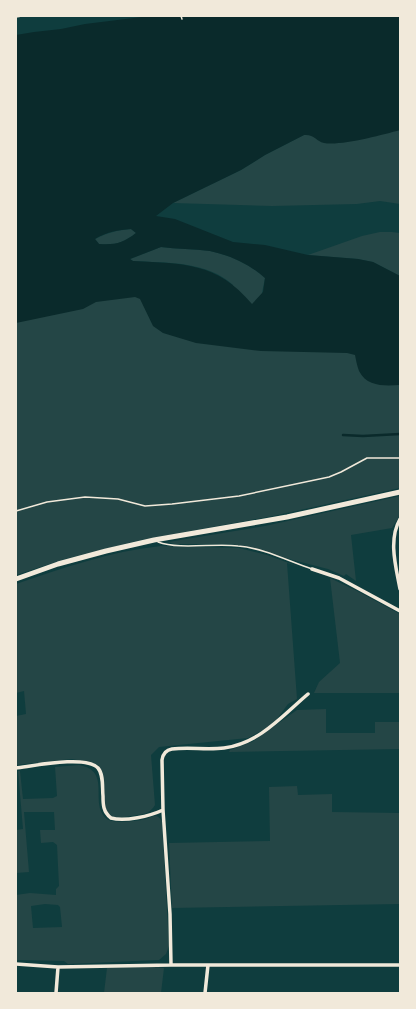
<svg xmlns="http://www.w3.org/2000/svg" width="416" height="1009" font-family="'IBM Plex Sans',sans-serif">
	<style>
		.green { fill: #244646; fill-rule: evenodd }
		.water { fill: #0a2a2b; fill-rule: evenodd }
		.lines { fill: none; stroke-linecap: round; stroke-linejoin: round }
		.stream { stroke: #0a2a2b; stroke-width: 2.5 }
		.path { stroke: #f1e9da; stroke-width: 1.5 }
		.service { stroke: #f1e9da; stroke-width: 1.5 }
		.minor { stroke: #f1e9da; stroke-width: 3.5 }
		.secondary { stroke: #f1e9da; stroke-width: 5 }
	</style>
	<rect width="100%" height="100%" fill="#0f3d3e"/>
	<path class="green" d="M 400,96 L 400,204 L 380,201 L 357,204 L 272,206 L 173,203 L 241,170 L 265,155 L 304,135 L 310,135 Z
		M 131,229 L 136,233 C 123,243 116,245 99,244 L 95,239 C 107,233 117,230 131,229 Z
		M 380,232 L 392,232 L 400,233 L 400,276 L 373,262 L 358,259 L 308,255 L 362,236 Z
		M 161,247 C 177,249 194,249 210,251 C 229,255 250,264 265,278 L 262,293 L 400,328 L 400,488 L 273,516 L 141,540 L 65,559 L 16,575 L 16,266 L 233,285 C 207,261 167,263 133,261 L 130,259 Z
		M 400,496 L 400,515 L 392,528 L 351,535 L 356,581 L 346,574 L 344,576 L 328,569 L 289,559 L 250,547 L 230,544 L 174,544 L 168,542 L 265,526 Z
		M 161,546 L 239,548 L 267,555 L 300,567 L 287,563 L 297,699 L 288,704 L 276,720 L 267,728 L 248,738 L 159,747 L 151,755 L 155,805 C 150,813 145,814 137,815 C 130,816 120,819 112,817 C 96,811 112,773 96,764 L 72,759 L 16,765 L 16,716 L 26,714 L 24,691 L 16,693 L 16,584 C 63,568 111,551 161,546 Z
		M 330,578 L 357,591 L 400,614 L 400,693 L 314,693 L 319,682 L 340,663 Z
		M 326,709 L 326,733 L 375,733 L 375,722 L 400,722 L 400,749 L 229,752 L 230,750 L 252,742 L 297,710 Z
		M 79,765 C 113,771 88,804 107,819 C 113,824 138,821 146,819 C 149,818 152,816 155,816 C 158,816 160,818 162,821 L 169,946 L 166,954 L 159,960 L 68,964 L 64,961 L 16,960 L 16,895 L 30,893 L 56,895 L 56,889 L 59,886 L 57,845 L 53,842 L 41,843 L 40,830 L 55,830 L 54,812 L 24,812 L 29,872 L 16,873 L 16,830 L 23,829 L 18,771 L 20,771 L 23,799 L 53,798 L 57,796 L 55,767 ZM 45,904 L 58,905 L 60,907 L 62,927 L 33,928 L 31,906 Z
		M 297,786 L 298,795 L 332,794 L 332,812 L 400,813 L 400,904 L 172,908 L 169,843 L 270,841 L 269,787 Z
		M 142,966 L 164,968 L 161,993 L 104,993 L 107,968 Z"/>
	<path class="water" d="M 150,16 L 400,16 L 400,130 C 382,135 341,146 324,143 C 316,141 314,134 304,135 L 265,155 L 241,170 L 173,203 L 156,216 L 175,219 L 233,242 L 265,245 L 308,255 L 358,259 L 373,262 L 400,276 L 400,385 C 385,386 367,387 359,371 C 357,366 356,360 355,355 L 347,353 L 261,351 L 196,343 L 163,333 L 153,326 L 140,299 L 135,297 L 96,302 L 83,309 L 16,323 L 16,35 L 34,32 L 61,29 L 85,24 ZM 131,229 L 136,233 C 123,243 116,245 99,244 L 95,239 C 106,232 118,230 131,229 ZM 161,247 C 177,249 194,249 210,251 C 229,255 250,264 265,278 L 263,292 L 252,304 C 217,262 184,264 133,261 L 130,259 Z"/>
	<g class="lines">
		<path class="stream" d="M 343,435 L 363,436 L 400,434"/>
		<path class="path" d="M 181,16 L 182,19
			M 16,17 L 22,16
			M 16,511 L 47,502 L 85,497 L 118,499 L 145,506 L 172,504 L 239,496 L 329,477 L 341,472 L 367,458 L 400,458"/>
		<path class="service" d="M 158,542 C 180,550 214,543 238,546 C 263,548 288,561 312,569"/>
		<path class="minor" d="M 400,519 C 388,540 396,567 400,589
			M 312,569 L 339,578 L 400,611
			M 16,768 C 33,766 86,755 98,768 C 104,775 102,788 103,796 C 103,804 103,812 111,818 C 125,822 150,816 163,810
			M 16,964 L 58,967
			M 171,965 L 170,914 L 163,810 L 162,760 C 163,753 166,750 172,749 C 189,747 207,750 224,748 C 260,743 282,716 308,694
			M 56,993 L 58,967 L 171,965 L 400,965
			M 205,993 L 208,965"/>
		<path class="secondary" d="M 16,579 L 58,564 L 106,551 L 154,540 L 287,517 L 400,492"/>
	</g>
	<rect width="416" height="1009" fill="none" stroke="#f1e9da" stroke-width="34"/>
</svg>
